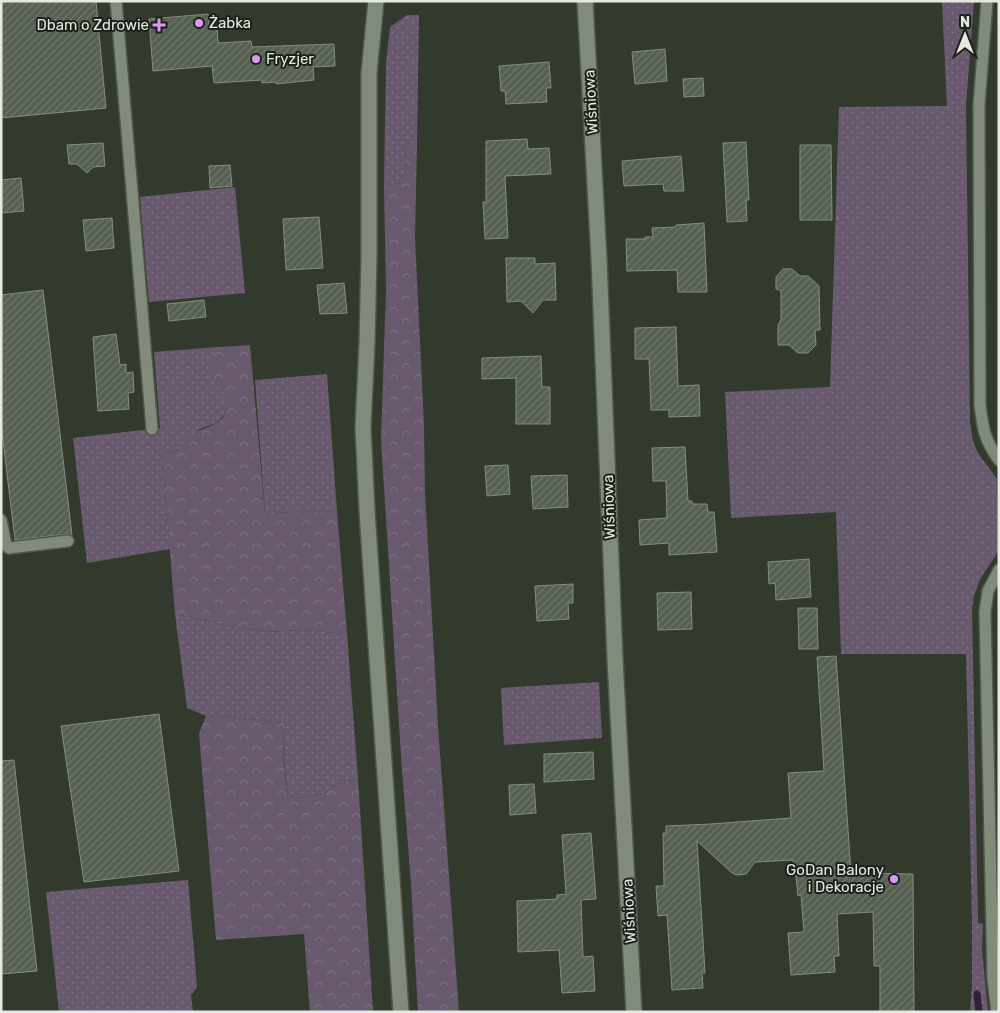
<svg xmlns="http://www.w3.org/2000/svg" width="1000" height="1013" font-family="Rubik,sans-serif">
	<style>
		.grass { fill: url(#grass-dots) }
		.forest { fill: url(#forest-crowns) }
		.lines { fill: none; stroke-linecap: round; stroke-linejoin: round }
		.stream { stroke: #321f3b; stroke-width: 7 }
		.building { fill: url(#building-hatch); stroke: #848e7f }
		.lane-casing { stroke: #4f564a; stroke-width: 14 }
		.street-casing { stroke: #4f564a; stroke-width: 18 }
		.lane { stroke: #818b7b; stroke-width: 11 }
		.street { stroke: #818b7b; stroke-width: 15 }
		.poi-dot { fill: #da9af6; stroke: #1c201a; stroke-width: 2 }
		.labels { text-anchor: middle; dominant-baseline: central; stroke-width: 4; stroke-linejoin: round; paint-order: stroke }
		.poi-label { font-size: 15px; fill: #e4eae1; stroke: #1c201a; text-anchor: start }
		.street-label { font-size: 15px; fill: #e4eae1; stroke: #1c201a }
	</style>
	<defs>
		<pattern id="grass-dots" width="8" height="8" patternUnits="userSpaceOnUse" patternTransform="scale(1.25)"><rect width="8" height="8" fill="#68596e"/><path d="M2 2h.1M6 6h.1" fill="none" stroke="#7d7182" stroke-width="1.8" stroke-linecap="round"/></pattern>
		<pattern id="forest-crowns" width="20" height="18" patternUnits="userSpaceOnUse" patternTransform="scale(1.25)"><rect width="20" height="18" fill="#68596e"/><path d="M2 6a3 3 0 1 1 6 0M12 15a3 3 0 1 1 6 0" fill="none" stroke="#7d7182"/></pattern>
		<pattern id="building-hatch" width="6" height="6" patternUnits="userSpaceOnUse" patternTransform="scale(1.25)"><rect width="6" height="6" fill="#566051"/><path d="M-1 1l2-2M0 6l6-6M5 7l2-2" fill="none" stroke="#6e776a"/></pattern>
	</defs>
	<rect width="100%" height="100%" fill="#323a2d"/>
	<path class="grass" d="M 942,1 L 974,1 L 966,106 L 970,422 L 973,441 L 978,453 L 997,479 L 998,552 L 980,579 L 974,596 L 972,609 L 978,923 L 983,924 L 982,949 L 988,1012 L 970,1012 L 972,984 L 972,922 L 966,654 L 841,654 L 836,512 L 731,518 L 725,392 L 830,387 L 839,107 L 947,106 Z
		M 407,15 L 419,15 L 417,143 L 404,143 C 407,163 410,183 384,186 L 386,63 L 390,27 Z
		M 235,187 L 245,293 L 149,302 L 140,197 Z
		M 218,347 L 211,364 L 212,373 L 226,395 L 227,405 L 226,413 L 216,423 L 198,430 L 180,450 L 162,453 L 170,549 L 87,563 L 73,438 L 160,428 L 154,352 Z
		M 327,374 L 337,511 L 265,513 L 255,380 Z
		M 175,614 L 230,626 L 266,632 L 303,630 L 347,634 L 358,778 L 335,785 L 324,793 L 301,798 L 288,795 C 286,772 280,746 286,723 L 222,716 L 206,716 L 187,708 Z
		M 599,682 L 602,738 L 504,745 L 501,688 Z
		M 188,880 L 197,987 L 191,995 L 193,1012 L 59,1012 L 46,892 Z"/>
	<path class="forest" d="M 404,143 L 417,143 L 415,237 L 424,425 L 425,492 L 438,726 L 459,1012 L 418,1012 L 411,884 L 401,756 L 381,440 L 386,290 L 384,186 C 410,183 407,163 404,143 Z
		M 250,345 L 265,513 L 337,511 L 347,634 L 303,630 L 266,632 L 230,626 L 175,614 L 162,453 L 180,450 C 181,447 182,442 185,439 C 196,428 220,428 226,412 C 232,393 210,383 211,365 C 211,360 215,353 218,347 Z
		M 206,716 L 222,716 L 286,723 C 280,745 285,773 288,795 L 301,798 L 324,793 L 335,785 L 358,778 L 373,1012 L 310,1012 L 304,934 L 216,940 L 199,733 Z"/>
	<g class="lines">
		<path class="stream" d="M 977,994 L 979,1012"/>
	</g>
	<path class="building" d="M 1,1 L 96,1 L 106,108 L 1,118 Z
		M 208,14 L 209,27 L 217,26 L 218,43 L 251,41 L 252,47 L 334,44 L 335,66 L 313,67 L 314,80 L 276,84 L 276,82 L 262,83 L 262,80 L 214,83 L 212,66 L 153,71 L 149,19 Z
		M 665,49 L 667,81 L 635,84 L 632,52 Z
		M 549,62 L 551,88 L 546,88 L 547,102 L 506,104 L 505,91 L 501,91 L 499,66 Z
		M 703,78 L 704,96 L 684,97 L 683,79 Z
		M 527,139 L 528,149 L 549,148 L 551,174 L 505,176 L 508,238 L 485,239 L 483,202 L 486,202 L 486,141 Z
		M 746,142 L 749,200 L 746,200 L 747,221 L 727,222 L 723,143 Z
		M 103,143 L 105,166 L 93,167 L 87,173 L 77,164 L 69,164 L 67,145 Z
		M 800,145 L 831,145 L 832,220 L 800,220 Z
		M 681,156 L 684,191 L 664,191 L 663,184 L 624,186 L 622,161 Z
		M 230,165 L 232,186 L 210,188 L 209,166 Z
		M 21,178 L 24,211 L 1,213 L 1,180 Z
		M 319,217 L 323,268 L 286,270 L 283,219 Z
		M 112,218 L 114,248 L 86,251 L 83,220 Z
		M 704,223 L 707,292 L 678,292 L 677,270 L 627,271 L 626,239 L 645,239 L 645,237 L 653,237 L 652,228 L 676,227 L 676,225 Z
		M 506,258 L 535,258 L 535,264 L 555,263 L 556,300 L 543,300 L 533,313 L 521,301 L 507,302 Z
		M 783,269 L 792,269 L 800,276 L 808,276 L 819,286 L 820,330 L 815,330 L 816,345 L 808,353 L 798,353 L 789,345 L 778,345 L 778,325 L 781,320 L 781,291 L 776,289 L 776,277 Z
		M 344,283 L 347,313 L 320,314 L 317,285 Z
		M 43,290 L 72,535 L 67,534 L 15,540 L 1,424 L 1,295 Z
		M 204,300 L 206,317 L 169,321 L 167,304 Z
		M 676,327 L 678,386 L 699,385 L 700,416 L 669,417 L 669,410 L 651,410 L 649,359 L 635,359 L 635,328 Z
		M 116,334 L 120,365 L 126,364 L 126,373 L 133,372 L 134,392 L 128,393 L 129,409 L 98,411 L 93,337 Z
		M 541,356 L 542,387 L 550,387 L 550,424 L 516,424 L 516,378 L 482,379 L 482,358 Z
		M 685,447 L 688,501 L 692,501 L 692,504 L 707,504 L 708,512 L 714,512 L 717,552 L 669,555 L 669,543 L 640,545 L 639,520 L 667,518 L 666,481 L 653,481 L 652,448 Z
		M 508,465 L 510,494 L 487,496 L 485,466 Z
		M 567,475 L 568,507 L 533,509 L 531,476 Z
		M 809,559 L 811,597 L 776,600 L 775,583 L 769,584 L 768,562 Z
		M 573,584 L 573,603 L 568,603 L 569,619 L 537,621 L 535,586 Z
		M 691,592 L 692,629 L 658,630 L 657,593 Z
		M 798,608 L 817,608 L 818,649 L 799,649 Z
		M 836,656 L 851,873 L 913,874 L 914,1012 L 880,1012 L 880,966 L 874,966 L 873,912 L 837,914 L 839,956 L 834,956 L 835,972 L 791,975 L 788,933 L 804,932 L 801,895 L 798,896 L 795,867 L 794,867 L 793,860 L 755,862 L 746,874 L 737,875 L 732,873 L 697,841 L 705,973 L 702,973 L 703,988 L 672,990 L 667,915 L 658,916 L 656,886 L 664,886 L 663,833 L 666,833 L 666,826 L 711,824 L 791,818 L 788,773 L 824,771 L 817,657 Z
		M 159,714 L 179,871 L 84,882 L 61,726 Z
		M 593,752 L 594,779 L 544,782 L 544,754 Z
		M 14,760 L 37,971 L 1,974 L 1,761 Z
		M 534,784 L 536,813 L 510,815 L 509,785 Z
		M 591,833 L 596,899 L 581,900 L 583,957 L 593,956 L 595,991 L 562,993 L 559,950 L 518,952 L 517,901 L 557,899 L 557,895 L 566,894 L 562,835 Z"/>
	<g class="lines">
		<defs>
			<path id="lane" d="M 116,1 L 152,429
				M 987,1 L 979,105 L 980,405 C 983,429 984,439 999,460
				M 1,520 L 6,545 L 9,548 L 68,541
				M 997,1012 L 993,979 L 985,612 L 988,591 L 999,570"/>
			<path id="street" d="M 376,1 L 369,73 L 369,256 L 367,343 L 363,427 L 367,511 L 401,1012
				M 585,1 L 599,259 L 615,659 L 634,1012"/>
		</defs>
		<use href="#lane" class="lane-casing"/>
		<use href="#street" class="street-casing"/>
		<use href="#lane" class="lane"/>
		<use href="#street" class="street"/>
	</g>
	<g class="poi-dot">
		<circle cx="199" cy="23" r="5"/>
		<path d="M156.5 17.5h5v5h5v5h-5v5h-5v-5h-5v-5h5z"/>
		<circle cx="256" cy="59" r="5"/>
		<circle cx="894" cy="879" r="5"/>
	</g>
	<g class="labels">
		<g class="poi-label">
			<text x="209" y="23">Żabka</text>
			<text x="149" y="25" text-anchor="end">Dbam o Zdrowie</text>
			<text x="266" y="59">Fryzjer</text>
			<text x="884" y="870" text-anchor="end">GoDan Balony<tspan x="884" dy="17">i Dekoracje</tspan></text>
		</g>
		<g class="street-label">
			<text transform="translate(591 102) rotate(-93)">Wiśniowa</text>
			<text transform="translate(609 507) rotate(-92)">Wiśniowa</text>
			<text transform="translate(629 911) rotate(-93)">Wiśniowa</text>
		</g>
	</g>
	<rect width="1000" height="1013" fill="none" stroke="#e4eae1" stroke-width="5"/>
	<g transform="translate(965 35)" stroke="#1c201a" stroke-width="4" paint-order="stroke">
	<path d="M0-4L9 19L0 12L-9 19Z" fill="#e4eae1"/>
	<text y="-8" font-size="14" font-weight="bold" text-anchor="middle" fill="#e4eae1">N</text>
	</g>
</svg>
